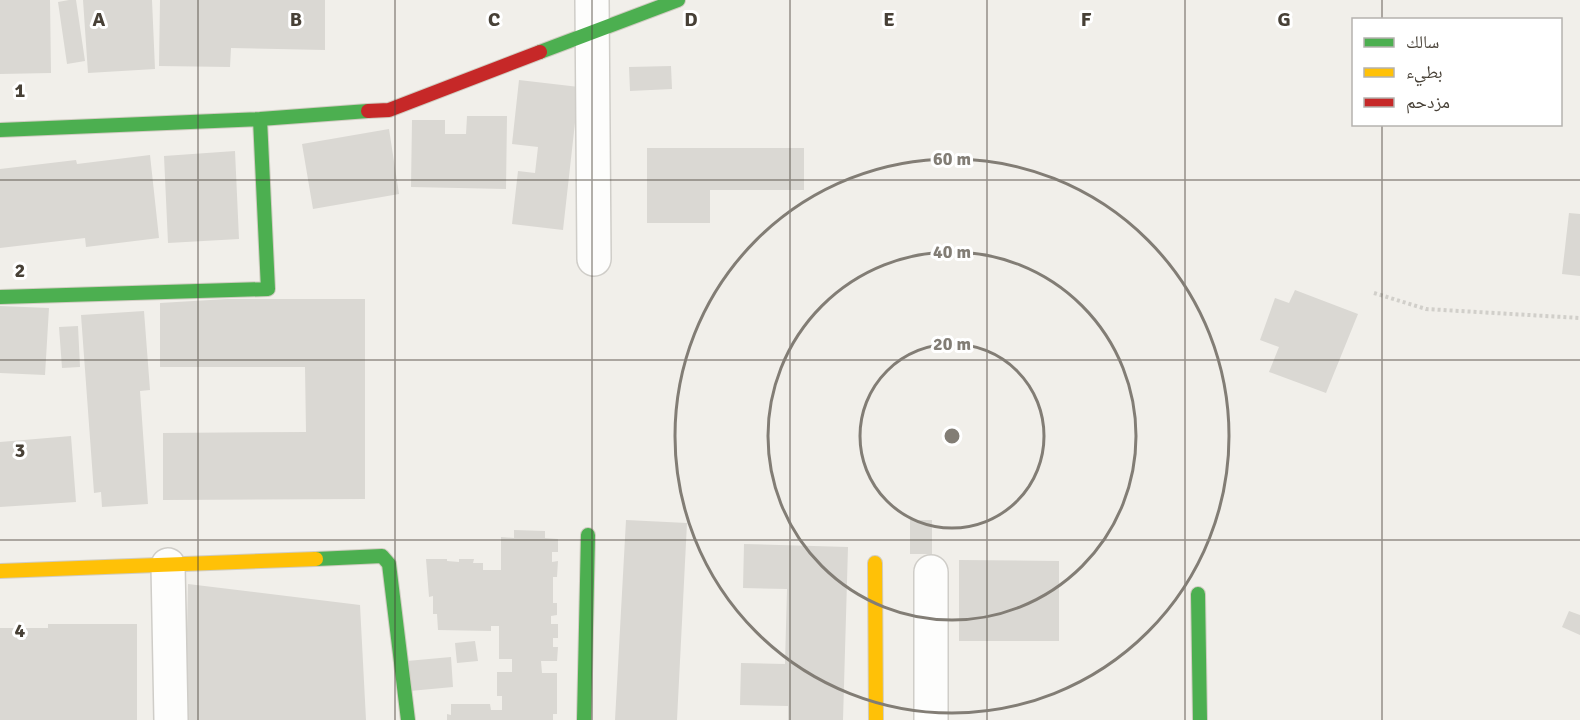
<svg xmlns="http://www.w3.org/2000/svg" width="1580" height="720" font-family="Signika,'Noto Naskh Arabic',sans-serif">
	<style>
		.building { fill: #dad8d3 }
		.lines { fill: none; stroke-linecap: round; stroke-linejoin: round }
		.street-casing { stroke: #cfcdc8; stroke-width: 36 }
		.fast-casing { stroke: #d0ccc1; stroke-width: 16 }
		.slow-casing { stroke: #d0ccc1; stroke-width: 16 }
		.jam-casing { stroke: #d0ccc1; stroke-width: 16 }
		.path { stroke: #d1cfca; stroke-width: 4; stroke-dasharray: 3 3; stroke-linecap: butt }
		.street { stroke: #fdfdfc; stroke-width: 33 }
		.fast { stroke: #4caf50; stroke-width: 14 }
		.slow { stroke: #ffc107; stroke-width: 14 }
		.jam { stroke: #c62828; stroke-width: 14 }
		.grid { fill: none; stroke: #474036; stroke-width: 1.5; stroke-opacity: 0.55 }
		.ring { fill: none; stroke: #827d75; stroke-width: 3 }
		.grid-label { font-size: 20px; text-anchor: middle; font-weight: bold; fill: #474036; stroke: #fff; stroke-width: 6; stroke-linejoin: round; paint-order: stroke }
		.centre { fill: #827d75; stroke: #fff; stroke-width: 3 }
		.ring-label { font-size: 18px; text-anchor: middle; font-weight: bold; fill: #827d75; stroke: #fff; stroke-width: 6; stroke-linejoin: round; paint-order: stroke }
	</style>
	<rect width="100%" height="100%" fill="#f1efea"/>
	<path class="building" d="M 0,0 L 50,0 L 51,73 L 0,74 Z
		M 69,0 L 76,0 L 85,61 L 67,64 L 58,2 Z
		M 83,0 L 152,0 L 155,69 L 88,73 Z
		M 160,0 L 325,0 L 325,50 L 231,48 L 230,67 L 159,66 Z
		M 671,66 L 672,89 L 630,91 L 629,67 Z
		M 519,80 L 579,87 L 563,230 L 512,224 L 518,171 L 535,173 L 538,147 L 512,144 Z
		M 467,116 L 507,116 L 506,189 L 411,187 L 412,120 L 445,120 L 445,134 L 466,134 Z
		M 389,129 L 399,194 L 313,209 L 302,144 Z
		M 647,148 L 804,148 L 804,190 L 710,190 L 710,223 L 647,223 Z
		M 235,151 L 239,239 L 168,243 L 164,156 Z
		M 150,155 L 159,238 L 86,247 L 85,238 L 0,248 L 0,169 L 76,160 L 77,164 Z
		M 1569,213 L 1580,214 L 1580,276 L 1562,274 Z
		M 1295,290 L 1358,314 L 1326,393 L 1269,372 L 1279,347 L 1260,340 L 1275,298 L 1289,303 Z
		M 227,299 L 365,299 L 365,499 L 163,500 L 163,433 L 306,432 L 305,367 L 160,367 L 160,303 Z
		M 0,306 L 49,308 L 45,375 L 0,373 Z
		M 144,311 L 150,390 L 140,391 L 148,504 L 102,507 L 101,492 L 94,493 L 81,315 Z
		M 78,326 L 80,367 L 62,368 L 59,327 Z
		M 71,436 L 76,502 L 0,507 L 0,442 Z
		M 626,520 L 687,523 L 677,720 L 615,720 Z
		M 910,520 L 932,520 L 932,554 L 910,554 Z
		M 514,530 L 545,531 L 545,538 L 558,539 L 558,552 L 552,552 L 552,562 L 558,561 L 557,577 L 553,577 L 553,603 L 557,603 L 557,615 L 551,616 L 551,624 L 558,624 L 558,638 L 553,638 L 553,647 L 558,647 L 557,661 L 541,661 L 542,673 L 557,673 L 557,714 L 553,714 L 553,720 L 447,720 L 447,714 L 451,715 L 451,704 L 490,704 L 491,710 L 502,710 L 502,696 L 497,696 L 497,672 L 512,672 L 512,659 L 499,659 L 499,626 L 491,626 L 491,631 L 438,630 L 437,614 L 433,614 L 433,596 L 429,597 L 426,559 L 447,559 L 447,561 L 459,562 L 459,559 L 474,559 L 473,563 L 483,563 L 483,570 L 501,570 L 501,537 L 514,538 Z
		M 744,544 L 848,547 L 843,720 L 788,720 L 788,706 L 740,705 L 741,663 L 785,664 L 787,589 L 743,588 Z
		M 959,560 L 1059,561 L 1059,641 L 959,641 Z
		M 188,584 L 360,605 L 366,720 L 185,720 Z
		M 1569,611 L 1580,615 L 1580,635 L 1562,627 Z
		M 48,624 L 137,624 L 137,720 L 0,720 L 0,628 L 48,628 Z
		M 475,641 L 478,661 L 457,663 L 455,643 Z
		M 451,657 L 453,687 L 410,691 L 407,661 Z"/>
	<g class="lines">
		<defs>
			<path id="street" d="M 592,0 L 594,259
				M 168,565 L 171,720
				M 931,572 L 931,720"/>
			<path id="fast" d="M 540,52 L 678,0
				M 0,130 L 260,119 L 368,111
				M 0,297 L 268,289 L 260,119
				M 316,559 L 382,556 L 389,564 L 408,720
				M 1198,594 L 1200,720
				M 584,720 L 588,535"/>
			<path id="slow" d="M 875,563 L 876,720
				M 0,571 L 316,559"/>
			<path id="jam" d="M 368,111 L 389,110 L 540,52"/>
		</defs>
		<use href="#street" class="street-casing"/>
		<use href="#fast" class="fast-casing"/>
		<use href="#slow" class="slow-casing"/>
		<use href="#jam" class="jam-casing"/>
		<path class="path" d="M 1374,293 L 1426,309 L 1580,318"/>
		<use href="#street" class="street"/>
		<use href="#fast" class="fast"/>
		<use href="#slow" class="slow"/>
		<use href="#jam" class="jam"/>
	</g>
	<path class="grid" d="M 198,0 L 198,720M 395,0 L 395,720M 592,0 L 592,720M 790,0 L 790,720M 987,0 L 987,720M 1185,0 L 1185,720M 1382,0 L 1382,20M 1382,124 L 1382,720M 0,180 L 1580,180M 0,360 L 1580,360M 0,540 L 1580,540"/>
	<g class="ring">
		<circle cx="952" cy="436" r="92"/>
		<circle cx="952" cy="436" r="184"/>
		<circle cx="952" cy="436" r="277"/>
	</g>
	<g class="grid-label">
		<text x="99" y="26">A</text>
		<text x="296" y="26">B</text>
		<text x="494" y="26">C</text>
		<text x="691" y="26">D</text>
		<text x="889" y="26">E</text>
		<text x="1086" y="26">F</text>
		<text x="1284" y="26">G</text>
		<text x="20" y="97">1</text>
		<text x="20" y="277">2</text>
		<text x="20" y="457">3</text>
		<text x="20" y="637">4</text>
	</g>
	<circle cx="952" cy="436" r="9" class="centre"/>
	<g class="ring-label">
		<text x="952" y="165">60 m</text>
		<text x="952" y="258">40 m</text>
		<text x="952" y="350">20 m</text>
	</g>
	<rect x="1352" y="18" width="210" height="108" fill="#ffffff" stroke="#b5b3af" stroke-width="1.5"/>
	<rect x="1364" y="38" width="30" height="9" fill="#4caf50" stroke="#b5b3af" stroke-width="1.5"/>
	<text x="1406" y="48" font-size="18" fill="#474036">سالك</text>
	<rect x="1364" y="68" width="30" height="9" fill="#ffc107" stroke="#b5b3af" stroke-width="1.5"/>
	<text x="1406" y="78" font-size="18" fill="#474036">بطيء</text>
	<rect x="1364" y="98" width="30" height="9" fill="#c62828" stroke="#b5b3af" stroke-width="1.5"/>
	<text x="1406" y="108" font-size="18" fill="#474036">مزدحم</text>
</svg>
